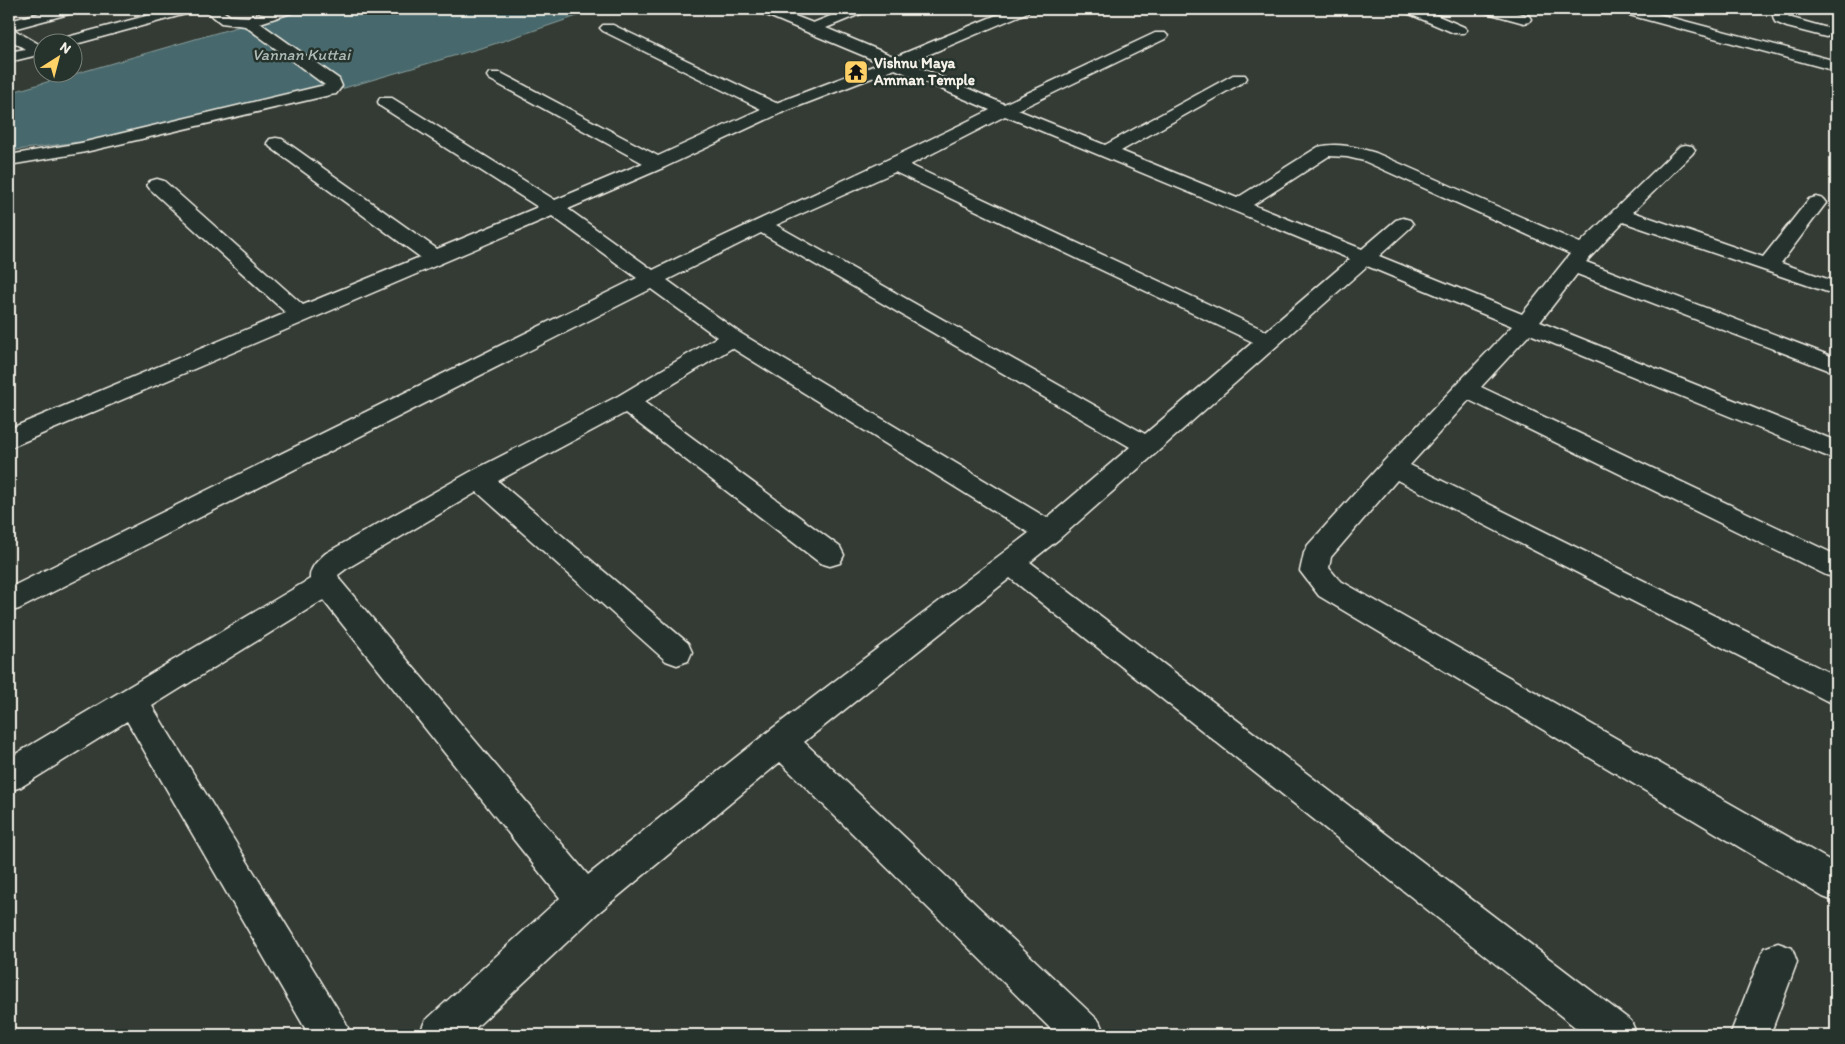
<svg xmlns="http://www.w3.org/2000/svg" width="1845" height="1044" font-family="Itim,sans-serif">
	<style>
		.water { fill: #46686c; stroke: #8c9f9e }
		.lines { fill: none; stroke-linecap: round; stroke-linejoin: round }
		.street-casing { stroke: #f4f1e8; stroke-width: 3 }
		.street { fill: #26332d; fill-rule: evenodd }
		.labels { text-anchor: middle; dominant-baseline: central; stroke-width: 5; stroke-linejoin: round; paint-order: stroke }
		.far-poi-label { font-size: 15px; font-weight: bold; fill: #f4f1e8; stroke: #26332d; text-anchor: start }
		.far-water-label { font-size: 16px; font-style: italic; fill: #aebab6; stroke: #26332d }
	</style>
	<rect width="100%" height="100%" fill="#333b34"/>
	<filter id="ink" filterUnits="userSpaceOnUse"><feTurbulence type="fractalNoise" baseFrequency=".02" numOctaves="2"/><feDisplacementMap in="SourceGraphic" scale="10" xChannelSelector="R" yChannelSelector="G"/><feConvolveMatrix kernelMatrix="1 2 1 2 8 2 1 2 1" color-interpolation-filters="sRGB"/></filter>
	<g filter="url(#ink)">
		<path class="water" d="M 299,9 L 598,9 L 491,45 L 310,98 L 171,130 L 9,151 L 9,93 Z"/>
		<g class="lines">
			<defs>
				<path id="street" d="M 55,9 L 78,9 L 76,12 L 13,29 L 42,46 L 42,54 L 9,62 L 9,52 L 25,49 L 9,39 L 9,21 Z
					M 172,9 L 195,9 L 193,12 L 72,45 L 72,42 L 57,42 L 60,39 Z
					M 204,9 L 220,9 L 230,16 L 248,17 L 275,9 L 296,9 L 294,12 L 260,23 L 339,79 L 342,86 L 336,94 L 330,95 L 81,153 L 9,165 L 9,155 L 81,143 L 325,85 L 245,26 L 221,23 Z
					M 757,9 L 777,9 L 813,23 L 848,9 L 867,9 L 865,12 L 826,28 L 895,57 L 1011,9 L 1030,9 L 1028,12 L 909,63 L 1004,104 L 1155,33 L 1165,33 L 1168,36 L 1165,39 L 1018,110 L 1105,145 L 1233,75 L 1245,75 L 1247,78 L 1245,81 L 1121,151 L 1237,198 L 1318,147 C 1338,142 1357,147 1376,153 L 1580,243 L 1680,146 L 1686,145 L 1692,146 L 1695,150 L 1692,154 L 1633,212 L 1763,257 L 1809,199 L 1816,197 L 1823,199 L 1826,203 L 1781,263 L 1836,282 L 1836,295 L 1623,222 L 1586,262 L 1836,358 L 1836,373 L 1577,274 L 1540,322 L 1836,441 L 1836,460 L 1530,334 L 1481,387 L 1836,555 L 1836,578 L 1826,575 L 1469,400 L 1410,465 L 1836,676 L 1836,704 L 1825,700 L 1397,480 L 1331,557 L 1329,568 L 1339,580 L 1836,864 L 1836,902 L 1823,897 L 1319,596 L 1300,571 L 1304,553 L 1308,545 L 1384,461 L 1512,326 L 1367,266 L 1059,539 L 1030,562 L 1631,1021 L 1637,1035 L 1585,1035 L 1010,578 L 804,742 L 1099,1021 L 1105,1035 L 1057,1035 L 780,762 L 598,913 L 468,1035 L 419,1035 L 425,1021 L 560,898 L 323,600 L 152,706 L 345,1021 L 351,1035 L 309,1035 L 127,721 L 21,787 L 9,791 L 9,758 L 310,579 C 309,568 318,560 326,553 L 470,472 L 618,396 L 717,337 L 651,289 L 19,609 L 9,612 L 9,588 L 637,278 L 552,216 L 9,448 L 9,429 L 286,313 L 150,189 L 147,185 L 150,181 L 157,179 L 164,181 L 303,305 L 420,257 L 270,147 L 267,143 L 270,139 L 276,138 L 282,139 L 437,249 L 538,207 L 380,106 L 378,102 L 380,98 L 392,98 L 555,200 L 643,163 L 489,79 L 487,76 L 489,73 L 501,73 L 658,156 L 761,109 L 603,31 L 600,28 L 603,25 L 613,25 L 776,103 L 881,63 L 759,12 ZM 895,69 L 990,110 C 879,166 765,215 653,270 L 568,209 L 665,167 L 781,113 ZM 1005,116 L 1350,259 L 1266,331 L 910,165 ZM 1329,156 L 1347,157 L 1364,161 L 1570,254 L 1522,314 L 1379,256 L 1410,228 L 1413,224 L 1410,220 L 1403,218 L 1396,220 L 1362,249 L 1253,205 ZM 895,172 L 1253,342 L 1145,434 L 776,225 ZM 761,233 L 1130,447 L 1047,518 L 740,333 L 667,280 ZM 732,348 L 1029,533 L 769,731 L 588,875 L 340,580 L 338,575 L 346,569 L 477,492 L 666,661 L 677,665 L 688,661 L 692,652 L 688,643 L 498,481 L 625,413 L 820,563 L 830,566 L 840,563 L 844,555 L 840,547 L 644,402 Z
					M 1403,9 L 1422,9 L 1464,27 L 1467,30 L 1464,33 L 1454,33 L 1405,12 Z
					M 1482,9 L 1504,9 L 1529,16 L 1531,19 L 1529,22 L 1524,23 L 1484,12 Z
					M 1616,9 L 1639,9 L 1836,61 L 1836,71 L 1618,12 Z
					M 1780,9 L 1796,9 L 1788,17 L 1831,29 L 1834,32 L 1831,35 L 1826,37 L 1787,27 L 1775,22 L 1773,16 Z
					M 1778,943 L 1792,948 L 1797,962 L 1770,1035 L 1730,1035 L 1764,948 Z"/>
			</defs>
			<use href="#street" class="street-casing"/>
			<use href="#street" class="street"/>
		</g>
	</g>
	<defs>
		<symbol id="temple-square" viewBox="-11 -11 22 22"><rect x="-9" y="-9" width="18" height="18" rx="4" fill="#ffd166" stroke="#26332d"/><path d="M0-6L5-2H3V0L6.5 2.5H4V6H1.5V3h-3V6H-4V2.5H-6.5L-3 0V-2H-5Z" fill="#111"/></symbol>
	</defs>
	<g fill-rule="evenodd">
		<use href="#temple-square" x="842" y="58" width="28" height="28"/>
	</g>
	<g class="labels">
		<g class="far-poi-label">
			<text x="874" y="63">Vishnu Maya<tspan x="874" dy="17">Amman Temple</tspan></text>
		</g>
		<g class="far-water-label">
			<text x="301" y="54">Vannan Kuttai</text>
		</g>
	</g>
	<rect width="1845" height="1044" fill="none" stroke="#26332d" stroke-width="30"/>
	<rect x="15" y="15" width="1815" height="1014" fill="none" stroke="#f4f1e8" stroke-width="2" filter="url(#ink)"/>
	<g transform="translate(58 58) rotate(36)"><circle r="24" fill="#26332d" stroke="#787f78"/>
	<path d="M0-4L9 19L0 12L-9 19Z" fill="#ffd166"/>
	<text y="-8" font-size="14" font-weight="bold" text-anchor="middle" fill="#f4f1e8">N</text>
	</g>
</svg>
